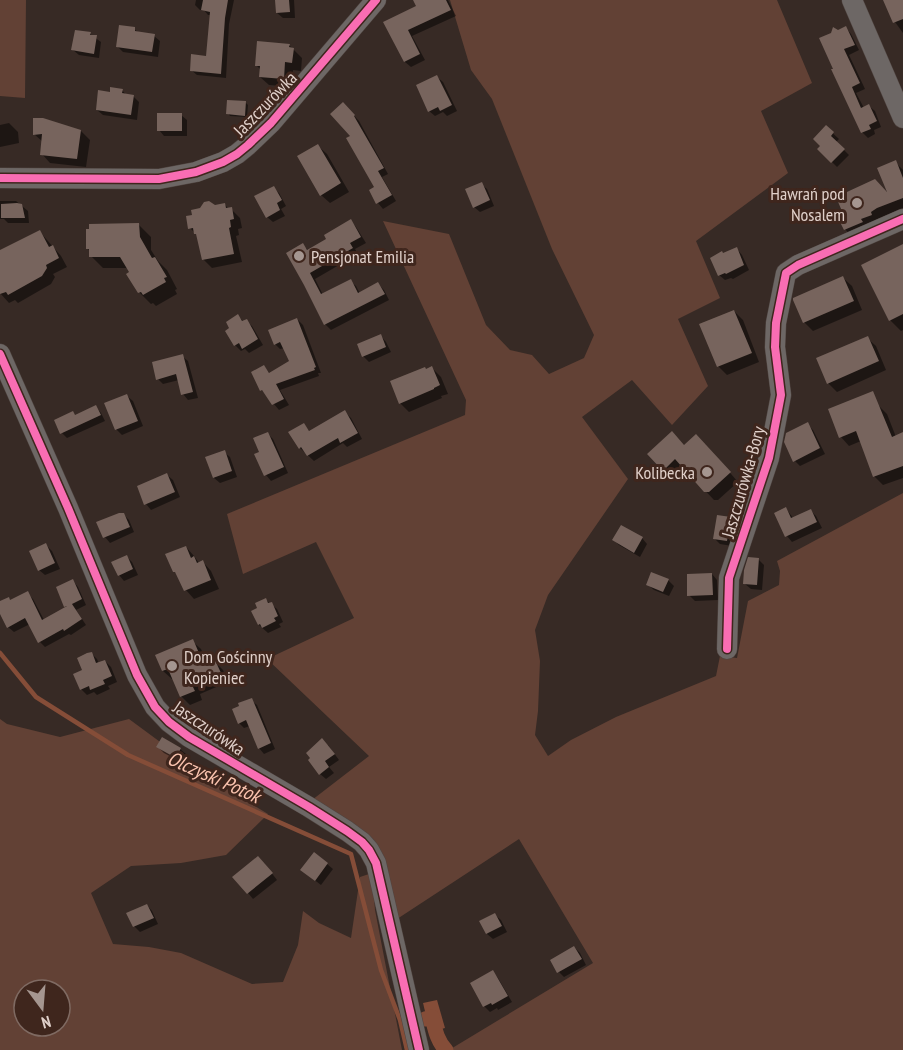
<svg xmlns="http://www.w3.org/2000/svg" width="903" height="1050" font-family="'PT Sans Narrow',sans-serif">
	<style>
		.green { fill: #624135; fill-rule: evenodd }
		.water { fill: #854d38 }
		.shadow { fill: #0007 }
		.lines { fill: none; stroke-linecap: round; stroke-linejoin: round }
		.stream { stroke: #854d38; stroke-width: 4.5 }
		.canal { stroke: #854d38; stroke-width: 15 }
		.building { fill: #77645d }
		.minor-casing { stroke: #504541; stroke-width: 21 }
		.minor { stroke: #6d6765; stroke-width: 20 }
		.cycleway-casing { stroke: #3f261d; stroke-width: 11 }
		.cycleway { stroke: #f96db3; stroke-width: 8 }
		.poi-dot { fill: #a59690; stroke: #3f261d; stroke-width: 2 }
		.labels { text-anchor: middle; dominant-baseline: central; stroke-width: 6; stroke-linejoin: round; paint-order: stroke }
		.street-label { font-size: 18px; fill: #e0d0ca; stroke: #3f261d }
		.poi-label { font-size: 18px; fill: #e0d0ca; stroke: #3f261d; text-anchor: end }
		.water-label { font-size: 20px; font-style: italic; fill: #fac3ae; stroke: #3f261d }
	</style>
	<rect width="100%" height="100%" fill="#372a25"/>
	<path class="green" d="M 0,0 L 26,0 L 25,98 L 0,96 Z
		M 450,0 L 777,0 L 812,83 L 761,111 L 788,173 L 696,241 L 720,298 L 678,319 L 708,386 L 672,425 L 632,380 L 582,417 L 628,479 L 548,595 L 535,630 L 540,661 L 538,711 L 535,735 L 548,756 L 571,740 L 616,717 L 716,676 L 720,656 L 737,658 L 748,601 L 779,585 L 780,571 L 777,561 L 903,493 L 903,1050 L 449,1050 L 593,963 L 519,839 L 394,921 L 386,882 L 312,800 L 369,756 L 267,659 L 354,618 L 316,542 L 243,574 L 227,514 L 465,415 L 466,400 L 383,221 L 449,234 L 486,325 L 510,350 L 532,355 L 549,374 L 584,358 L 594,335 L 552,249 L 492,99 L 471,70 Z
		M 0,719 L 7,724 L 60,737 L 129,719 L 209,778 L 268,814 L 226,855 L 181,863 L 131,866 L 91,893 L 113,944 L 149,947 L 181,953 L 252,984 L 283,982 L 298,945 L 303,911 L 319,923 L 351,938 L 360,877 L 372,873 L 375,910 L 402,1050 L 0,1050 ZM 24,990 L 60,990 L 60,1026 L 24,1026 Z"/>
	<path class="water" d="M 437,1000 L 445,1028 L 430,1032 L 423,1003 Z"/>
	<path class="shadow" d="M 196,0 L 234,0 L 229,24 L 226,78 L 197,75 L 191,70 L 208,57 L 211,15 L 208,15 L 204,10 L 200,10 L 195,5 Z
		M 276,0 L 294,0 L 295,18 L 283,18 L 277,13 Z
		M 421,0 L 448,0 L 456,16 L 412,36 L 425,60 L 411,67 L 405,62 L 385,23 L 418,7 Z
		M 884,0 L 903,0 L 903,33 L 895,22 Z
		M 846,28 L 851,34 L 859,50 L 849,55 L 865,89 L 856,93 L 864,108 L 869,106 L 875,111 L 881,127 L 874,130 L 875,134 L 868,138 L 862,132 L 838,32 Z
		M 134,29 L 139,33 L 154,36 L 160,41 L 158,57 L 123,52 L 117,46 Z
		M 90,34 L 101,42 L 99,58 L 79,55 L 73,50 Z
		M 289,45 L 302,58 L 301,71 L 293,70 L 292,87 L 269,85 L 260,77 L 261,70 L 257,66 Z
		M 437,77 L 443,82 L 457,111 L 447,116 L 443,112 L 435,116 L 429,111 Z
		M 122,90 L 127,96 L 133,96 L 139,102 L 137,120 L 103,115 L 97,110 L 111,94 Z
		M 246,103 L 248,105 L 247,117 L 230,116 L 228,113 Z
		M 343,104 L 359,121 L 388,174 L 382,177 L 396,201 L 383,209 L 378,203 L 371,191 L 376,188 L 353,136 Z
		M 181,115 L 187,120 L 187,136 L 164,136 L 159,130 Z
		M 9,123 L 18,132 L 19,143 L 0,147 L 0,125 Z
		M 826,127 L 839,139 L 836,142 L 849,155 L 837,167 L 819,149 L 822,146 Z
		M 81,131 L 90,140 L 86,167 L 50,163 L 42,154 L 43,142 L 34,134 Z
		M 318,146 L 327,154 L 349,192 L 330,203 L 321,195 Z
		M 895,162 L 903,170 L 903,208 L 878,219 L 879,222 L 852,237 L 845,229 L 891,198 Z
		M 481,184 L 487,189 L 494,206 L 480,212 L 474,207 Z
		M 273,188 L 279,193 L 286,206 L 281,209 L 285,216 L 273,222 L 267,217 Z
		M 0,201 L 16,201 L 28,211 L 29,223 L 8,223 L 4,219 L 0,219 Z
		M 224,204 L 229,209 L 231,209 L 240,218 L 242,228 L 238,229 L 239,235 L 236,236 L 242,262 L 212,268 L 203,259 L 199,237 L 190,228 L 194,216 L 215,206 Z
		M 351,221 L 356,227 L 366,243 L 355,249 L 358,254 L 315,279 L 323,295 L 350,281 L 356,286 L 360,294 L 378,284 L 384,290 L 389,300 L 331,330 L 325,324 L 306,284 L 302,245 L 309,251 L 328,240 Z
		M 139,225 L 151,237 L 151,250 L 158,261 L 167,270 L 177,289 L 175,290 L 177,294 L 156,306 L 153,303 L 151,304 L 139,292 L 129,268 L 103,268 L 91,256 L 91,252 L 88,249 Z
		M 40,232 L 61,256 L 67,267 L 53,274 L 55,277 L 51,284 L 18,303 L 15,300 L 9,303 L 0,293 L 0,252 Z
		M 903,246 L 903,330 L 901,331 L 890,320 Z
		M 737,249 L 742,255 L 749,270 L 733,279 L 731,278 L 725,280 L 719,275 L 724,255 Z
		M 843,278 L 852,286 L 862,310 L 813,331 L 804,322 Z
		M 734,311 L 743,320 L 759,362 L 727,375 L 718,366 Z
		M 238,316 L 244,322 L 246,321 L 252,326 L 263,345 L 249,353 L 245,349 L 241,351 L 235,345 L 227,331 Z
		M 297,319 L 303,325 L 321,373 L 318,373 L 319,376 L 280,390 L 289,405 L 279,410 L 262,390 L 264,366 L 270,374 L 291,362 L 285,348 L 280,349 L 275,344 Z
		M 381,336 L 386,342 L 391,352 L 369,362 L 363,356 Z
		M 867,338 L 876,346 L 886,370 L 837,392 L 828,383 Z
		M 182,356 L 188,361 L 198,398 L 188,400 L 183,394 L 179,380 L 163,384 L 158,379 Z
		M 432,368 L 441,377 L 448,394 L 441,396 L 442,398 L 409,412 L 400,403 L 426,370 Z
		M 127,396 L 133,401 L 143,426 L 122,435 L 116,429 Z
		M 878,405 L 887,414 L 896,437 L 903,434 L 903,478 L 883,485 L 874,476 L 861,441 L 849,446 L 841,437 Z
		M 96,407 L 101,413 L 105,421 L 67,438 L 62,433 L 76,416 Z
		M 345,412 L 351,418 L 362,439 L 347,447 L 343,443 L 314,461 L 300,448 L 304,425 L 310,432 Z
		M 807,424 L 813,430 L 825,454 L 800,466 L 795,461 Z
		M 267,433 L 273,439 L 288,473 L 271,481 L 266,475 L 256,455 L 261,452 Z
		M 705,444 L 738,482 L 718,500 L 714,500 L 684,468 L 673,478 L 664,470 L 684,446 Z
		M 224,452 L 230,457 L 237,477 L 220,483 L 214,478 L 207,458 Z
		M 167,475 L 173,480 L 180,497 L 151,510 L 146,504 Z
		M 786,509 L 794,519 L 811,511 L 816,516 L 822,528 L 792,542 L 787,536 Z
		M 123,514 L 129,520 L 134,532 L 110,543 L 105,537 Z
		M 730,518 L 736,524 L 732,546 L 720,544 L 714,538 Z
		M 642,538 L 647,544 L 640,557 L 619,545 L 614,540 Z
		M 46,545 L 52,551 L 60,569 L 45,575 L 39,570 Z
		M 186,547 L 194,556 L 199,563 L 203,562 L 211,571 L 219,589 L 194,599 L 186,590 L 179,576 L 175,572 Z
		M 127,557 L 132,562 L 138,575 L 124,581 L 119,575 Z
		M 758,559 L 764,565 L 762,590 L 751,589 L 745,584 Z
		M 712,574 L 717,580 L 718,600 L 695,601 L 689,595 Z
		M 668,580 L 674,586 L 669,596 L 654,590 L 648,585 Z
		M 73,581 L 78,587 L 86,605 L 76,610 L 86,625 L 71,635 L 69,634 L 45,647 L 40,642 L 30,624 L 14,632 L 8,627 L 0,611 L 0,603 L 11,601 L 27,593 L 33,599 L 44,620 L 67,607 L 66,606 Z
		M 266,600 L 277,609 L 283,622 L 279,624 L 281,627 L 268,633 L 259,625 Z
		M 192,641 L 201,649 L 208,665 L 215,662 L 223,670 L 228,682 L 200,694 L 202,700 L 190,705 L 181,696 L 174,678 L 172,679 L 163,671 Z
		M 91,653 L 97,659 L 99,664 L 105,661 L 111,667 L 117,682 L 108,686 L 110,689 L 97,695 L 94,692 L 87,695 L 81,689 L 84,670 Z
		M 251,700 L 257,705 L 275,749 L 264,754 L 259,748 L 250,726 L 244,728 L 239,723 Z
		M 328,745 L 339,760 L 329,767 L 334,773 L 326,779 L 320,774 Z
		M 158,747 L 180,749 L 186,754 L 181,762 L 164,753 Z
		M 264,863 L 277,880 L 253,899 L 235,877 Z
		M 327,864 L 333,869 L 321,885 L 308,875 Z
		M 147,905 L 152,911 L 158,924 L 140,932 L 134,926 Z
		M 495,915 L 501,920 L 507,932 L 493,939 L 487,934 Z
		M 574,947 L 580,953 L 586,965 L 564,977 L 559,972 Z
		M 493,972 L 498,978 L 512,1002 L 498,1010 L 497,1008 L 490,1012 L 484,1006 L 472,984 Z"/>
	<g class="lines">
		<path class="stream" d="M 0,653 L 36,697 L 128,755 L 351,854 L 381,970 L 400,1020 L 407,1050"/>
		<path class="canal" d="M 425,1019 L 432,1017 C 435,1029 437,1041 446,1050"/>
	</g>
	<path class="building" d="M 203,0 L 228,0 L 225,18 L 221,74 L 190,71 L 191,54 L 206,56 L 210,12 L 201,10 Z
		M 275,0 L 289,0 L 290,12 L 276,13 Z
		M 413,0 L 446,0 L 451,10 L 408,30 L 420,54 L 404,62 L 383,22 L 416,6 Z
		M 883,0 L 903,0 L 903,19 L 893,23 Z
		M 119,25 L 135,27 L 135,31 L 155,34 L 152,52 L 116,47 Z
		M 846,26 L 855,45 L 844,49 L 860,83 L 852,87 L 861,108 L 869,104 L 877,121 L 869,125 L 871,129 L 861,133 L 831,69 L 833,69 L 819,38 L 831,33 L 833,27 L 838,30 Z
		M 75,30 L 91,32 L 90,35 L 97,35 L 94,54 L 71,50 Z
		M 257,41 L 290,44 L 289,47 L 294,48 L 292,63 L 285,62 L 284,79 L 259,77 L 260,66 L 255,66 Z
		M 437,75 L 452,105 L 440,111 L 438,107 L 428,112 L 416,85 Z
		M 110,87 L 123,89 L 122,93 L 134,95 L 131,115 L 96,110 L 98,90 L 110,92 Z
		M 227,100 L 246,101 L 245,116 L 226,114 Z
		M 343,102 L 355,115 L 354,116 L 384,168 L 378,171 L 392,195 L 376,204 L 369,190 L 374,187 L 346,138 L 350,136 L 330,114 Z
		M 157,113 L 182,113 L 182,131 L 157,131 Z
		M 33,118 L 43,118 L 81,130 L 77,159 L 40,155 L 42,134 L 33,135 Z
		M 826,125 L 834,132 L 831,136 L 845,149 L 831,163 L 817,149 L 820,146 L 813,139 Z
		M 318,144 L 341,183 L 320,196 L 297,156 Z
		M 896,160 L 903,178 L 903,198 L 877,208 L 871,212 L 872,215 L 861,219 L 863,222 L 844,230 L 838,218 L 844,216 L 836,197 L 875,179 L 887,192 L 877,168 Z
		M 482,182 L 490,200 L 473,208 L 465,189 Z
		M 274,186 L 282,200 L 277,203 L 280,210 L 266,218 L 254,196 Z
		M 209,201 L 215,205 L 225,203 L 226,208 L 232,207 L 234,219 L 230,220 L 231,227 L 229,228 L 234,254 L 202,260 L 196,234 L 194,234 L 193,228 L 188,229 L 186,216 L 192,215 L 191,210 L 200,208 L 204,202 Z
		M 17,203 L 22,204 L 25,218 L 1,218 L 1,204 Z
		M 351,219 L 361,237 L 350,243 L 353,248 L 310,273 L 321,294 L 351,279 L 358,293 L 378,282 L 385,294 L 324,325 L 304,285 L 286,253 L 303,243 L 307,250 L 326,239 L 324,235 Z
		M 139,223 L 140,237 L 152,258 L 155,257 L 167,277 L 164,278 L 166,282 L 143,295 L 141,292 L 138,293 L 126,274 L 129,272 L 120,257 L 89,257 L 89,249 L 86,249 L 86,229 L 89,229 L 89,224 Z
		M 40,230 L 49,247 L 53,245 L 59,258 L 46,265 L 47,268 L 42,276 L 8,295 L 6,292 L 0,294 L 0,250 Z
		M 903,244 L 903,314 L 889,321 L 861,265 Z
		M 737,247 L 744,265 L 726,274 L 725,273 L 718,276 L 710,258 L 722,251 L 723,253 Z
		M 843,276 L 854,301 L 803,323 L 793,300 L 793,298 Z
		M 734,310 L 752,353 L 717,367 L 699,324 Z
		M 238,314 L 242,321 L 247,319 L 258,339 L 242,349 L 239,343 L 234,346 L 225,331 L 229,328 L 226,322 Z
		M 297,318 L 316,367 L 314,368 L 315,370 L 276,384 L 284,399 L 272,405 L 262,390 L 260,391 L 251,372 L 264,365 L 269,373 L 289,361 L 280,342 L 274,345 L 268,330 Z
		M 381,334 L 386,347 L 362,357 L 357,344 Z
		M 868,336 L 879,361 L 827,384 L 816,358 Z
		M 183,354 L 193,392 L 181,395 L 176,374 L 156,380 L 152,362 Z
		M 432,366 L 440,385 L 434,388 L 434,389 L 399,404 L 390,381 L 425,367 L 426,369 Z
		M 873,391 L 892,437 L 903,432 L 903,466 L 873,477 L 856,431 L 839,438 L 828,409 Z
		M 127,394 L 138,421 L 115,430 L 104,403 Z
		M 96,405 L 101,415 L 60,434 L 54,420 L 73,411 L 75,415 Z
		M 345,410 L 358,433 L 340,443 L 338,438 L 307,456 L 301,447 L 299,449 L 288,432 L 304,423 L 309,431 Z
		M 808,422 L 820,448 L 793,462 L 784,442 L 786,433 Z
		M 672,431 L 684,445 L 696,434 L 731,472 L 709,492 L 704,492 L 675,459 L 663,471 L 647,454 Z
		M 268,432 L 284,467 L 264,476 L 254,454 L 259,452 L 253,438 Z
		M 225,450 L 232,471 L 213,478 L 205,457 Z
		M 167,473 L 175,492 L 144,505 L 137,486 Z
		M 786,507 L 791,518 L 811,509 L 817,522 L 785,537 L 774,513 Z
		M 119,513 L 124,513 L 130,527 L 103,538 L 96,522 Z
		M 717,515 L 731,517 L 727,541 L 713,539 Z
		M 621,525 L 643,537 L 634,553 L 612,540 Z
		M 46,543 L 55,563 L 38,571 L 29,551 Z
		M 186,546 L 191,558 L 194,556 L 197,563 L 203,560 L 211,580 L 184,591 L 175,572 L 173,572 L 165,554 Z
		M 127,555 L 133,569 L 118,576 L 111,562 Z
		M 748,557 L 759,558 L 757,585 L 743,584 L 744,570 Z
		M 651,572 L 669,579 L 663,592 L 646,585 Z
		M 712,573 L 713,595 L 687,596 L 687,574 Z
		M 73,579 L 82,599 L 72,604 L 82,619 L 64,631 L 63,629 L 38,643 L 25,618 L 7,628 L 0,614 L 0,601 L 9,597 L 10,600 L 28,591 L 42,620 L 67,606 L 64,607 L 56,587 Z
		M 266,598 L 268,603 L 272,602 L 278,616 L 274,618 L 276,621 L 262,628 L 260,624 L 258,625 L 251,611 L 257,608 L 255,603 Z
		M 193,639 L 204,665 L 215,660 L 221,673 L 192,685 L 195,691 L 180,697 L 168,669 L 162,671 L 155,655 Z
		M 92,652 L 96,663 L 105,660 L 112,676 L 103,680 L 105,684 L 90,690 L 89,686 L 80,690 L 73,674 L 82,670 L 77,658 L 87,653 Z
		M 252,698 L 271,743 L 258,749 L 246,720 L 238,724 L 232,709 L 239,706 L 238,703 Z
		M 162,737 L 181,748 L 176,758 L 156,747 Z
		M 322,738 L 335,754 L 325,761 L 329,767 L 319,775 L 308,760 L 310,758 L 306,753 Z
		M 314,852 L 328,863 L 315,881 L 300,870 Z
		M 258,856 L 273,873 L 247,894 L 232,877 Z
		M 147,904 L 154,918 L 133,927 L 126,913 Z
		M 495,913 L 502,926 L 486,934 L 479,921 Z
		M 574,946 L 582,959 L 557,973 L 550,960 Z
		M 493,970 L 508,996 L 492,1005 L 491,1003 L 483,1007 L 470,983 Z"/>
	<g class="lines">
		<defs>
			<path id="minor" d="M 852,0 L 903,118
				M 0,178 L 159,179 L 196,172 L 223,162 L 237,154 L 248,145 L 271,123 L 376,0
				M 0,354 L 68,508 L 137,675 L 155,707 L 169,722 L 189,737 L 309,807 L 347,831 L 362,842 L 369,850 L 376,863 L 419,1050
				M 727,649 L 729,578 L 769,458 L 781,395 L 775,347 L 776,323 L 786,273 L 798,265 L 903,219"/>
		</defs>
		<use href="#minor" class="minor-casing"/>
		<use href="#minor" class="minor"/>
		<defs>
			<path id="cycleway" d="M 0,178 L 159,179 L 196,172 L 223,162 L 237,154 L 248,145 L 271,123 L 376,0
				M 0,354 L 68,508 L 137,675 L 155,707 L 169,722 L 189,737 L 309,807 L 347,831 L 362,842 L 369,850 L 376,863 L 419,1050
				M 727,649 L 729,578 L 769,458 L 781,395 L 775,347 L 776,323 L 786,273 L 798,265 L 903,219"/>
		</defs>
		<use href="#cycleway" class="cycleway-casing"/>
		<use href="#cycleway" class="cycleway"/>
	</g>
	<g class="poi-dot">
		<circle cx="857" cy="203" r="6"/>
		<circle cx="299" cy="256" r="6"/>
		<circle cx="707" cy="472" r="6"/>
		<circle cx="172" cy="666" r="6"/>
	</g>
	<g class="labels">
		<g class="street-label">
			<text transform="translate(265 104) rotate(-46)">Jaszczurówka</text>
			<text transform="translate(743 482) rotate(-74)">Jaszczurówka-Bory</text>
			<text transform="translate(209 728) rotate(34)">Jaszczurówka</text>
		</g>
		<g class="poi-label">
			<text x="845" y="193">Hawrań pod<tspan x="845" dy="21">Nosalem</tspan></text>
			<text x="311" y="256" text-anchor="start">Pensjonat Emilia</text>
			<text x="695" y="472">Kolibecka</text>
			<text x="184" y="656" text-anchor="start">Dom Gościnny<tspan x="184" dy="21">Kopieniec</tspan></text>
		</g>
		<g class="water-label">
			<text transform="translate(214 777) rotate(24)">Olczyski Potok</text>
		</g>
	</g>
	<g transform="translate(42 1008) rotate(164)"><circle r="28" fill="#3f261d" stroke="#7f6a62" stroke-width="1.5"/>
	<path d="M0-4.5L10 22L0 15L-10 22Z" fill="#a59690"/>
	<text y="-9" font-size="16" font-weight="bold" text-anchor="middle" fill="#e0d0ca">N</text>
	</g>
</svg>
